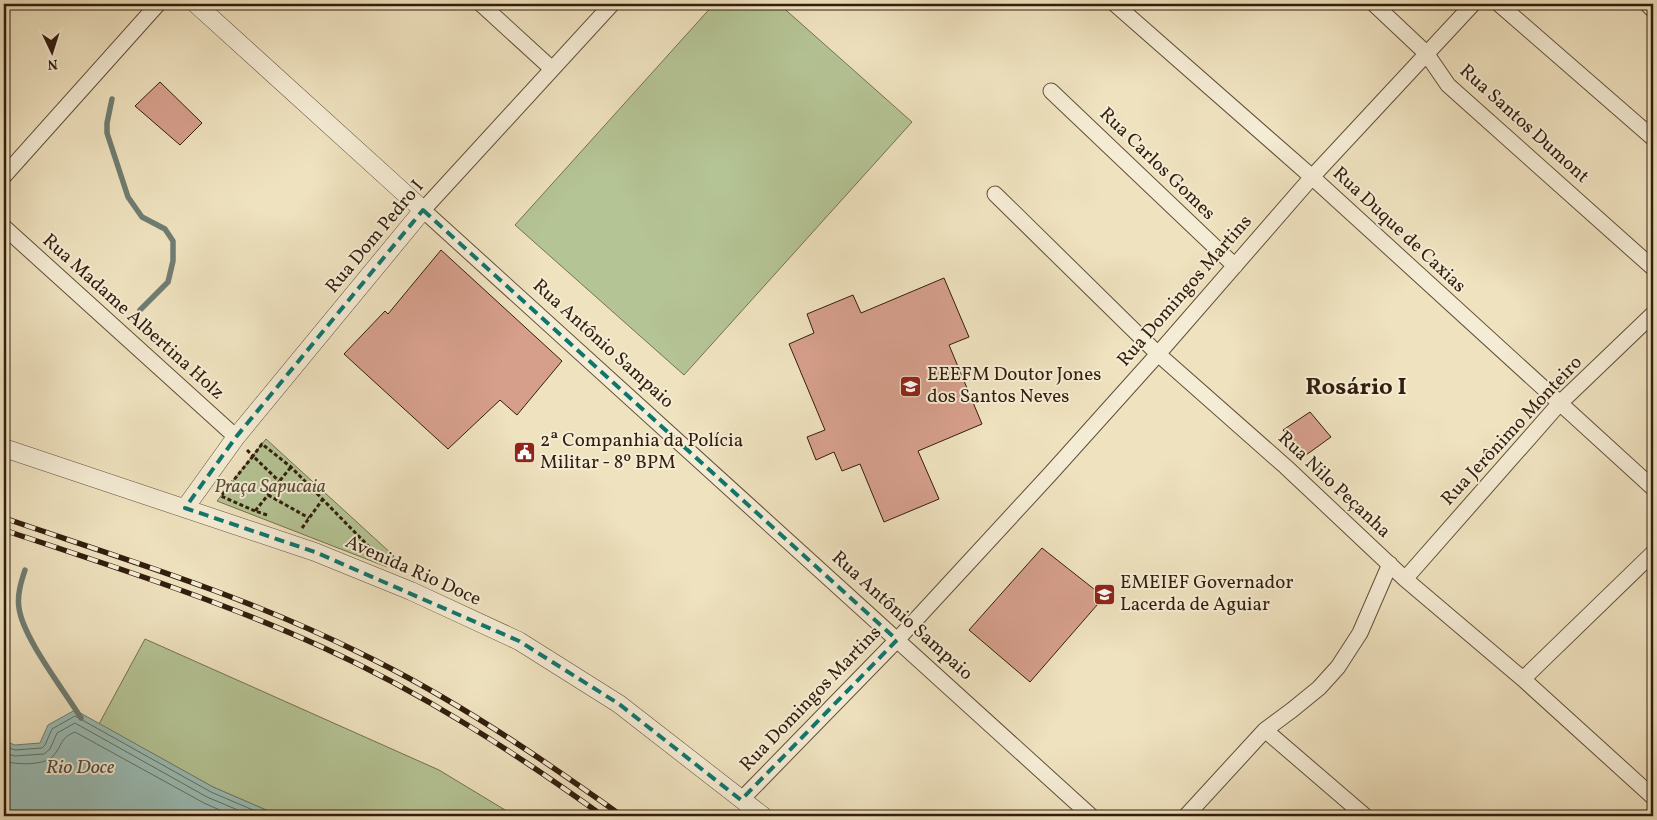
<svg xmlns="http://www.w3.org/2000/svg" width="1657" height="820" font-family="Vollkorn,serif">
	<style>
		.green { fill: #b5c495; stroke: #747151 }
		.water { fill: #9abdb6; stroke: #707d72 }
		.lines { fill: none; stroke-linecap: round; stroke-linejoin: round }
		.shore { stroke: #666e62; stroke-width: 1 }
		.stream { stroke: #707d72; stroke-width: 5.5 }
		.building { fill: #d69f8c; stroke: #321e0d }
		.minor-casing { stroke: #614f3a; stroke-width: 17 }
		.tertiary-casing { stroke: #614f3a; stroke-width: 19 }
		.path { stroke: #321e0d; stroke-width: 3; stroke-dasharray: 4 2.5; stroke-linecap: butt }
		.minor { stroke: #f5ecd5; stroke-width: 15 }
		.tertiary { stroke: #f5ecd5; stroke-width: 18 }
		.rail-casing { stroke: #321e0d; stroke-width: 5.5 }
		.rail { stroke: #f5ecd5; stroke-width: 4; stroke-dasharray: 11; stroke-linecap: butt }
		.marked { fill: none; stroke: #0f766e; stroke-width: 4; stroke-dasharray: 10 6; stroke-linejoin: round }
		.labels { text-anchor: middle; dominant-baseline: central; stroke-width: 4; stroke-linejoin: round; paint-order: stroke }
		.street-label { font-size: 19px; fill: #321e0d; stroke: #f5ecd5 }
		.poi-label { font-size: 19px; fill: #321e0d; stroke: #f5ecd5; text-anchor: start }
		.park-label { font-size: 19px; font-style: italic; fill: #595036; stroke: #f5ecd5 }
		.water-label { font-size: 20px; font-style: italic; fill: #514e40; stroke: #f5ecd5 }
		.district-label { font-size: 24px; font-weight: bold; fill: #321e0d; stroke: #f5ecd5 }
	</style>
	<rect width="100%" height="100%" fill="#efe2bf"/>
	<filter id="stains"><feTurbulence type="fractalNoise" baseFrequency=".004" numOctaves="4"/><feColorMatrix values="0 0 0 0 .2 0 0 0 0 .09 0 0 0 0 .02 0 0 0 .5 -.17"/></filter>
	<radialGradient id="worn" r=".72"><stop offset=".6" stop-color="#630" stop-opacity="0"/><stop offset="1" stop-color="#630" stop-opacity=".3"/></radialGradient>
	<path class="green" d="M 714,4 L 779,4 L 912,122 L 684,375 L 515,225 Z
		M 266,439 L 394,556 L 387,567 L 217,501 Z
		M 145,639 L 439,770 L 515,816 L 280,816 L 213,787 L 99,724 Z"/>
	<path class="water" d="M 75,710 L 213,787 L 280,816 L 4,816 L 4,741 L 15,745 L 40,743 L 48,725 Z"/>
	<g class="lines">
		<path class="shore" d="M 4,746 L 15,750 L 42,748 L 45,745 L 52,729 L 75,716 L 211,792 L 267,816
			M 4,753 L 15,756 L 44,754 L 50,749 L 57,733 L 75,723 L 207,797 L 252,816
			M 4,761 C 16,765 46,766 54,755 C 63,744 60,738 75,732 L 204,803 L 233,816"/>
		<path class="stream" d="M 112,99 L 107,123 L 107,133 L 128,197 L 142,217 L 165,229 L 173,241 L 173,261 L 168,282 L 140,310
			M 25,570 C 21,582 17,595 19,608 C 23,638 64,690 81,718"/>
	</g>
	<path class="building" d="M 160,82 L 202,123 L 180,145 L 135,106 Z
		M 441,250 L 562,361 L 517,415 L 500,400 L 448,449 L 344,354 L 385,311 L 388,314 Z
		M 944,278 L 969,337 L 949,345 L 982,424 L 918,451 L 939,499 L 884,522 L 860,464 L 842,471 L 834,452 L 816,460 L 807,437 L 825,430 L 789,344 L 814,333 L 807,314 L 853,295 L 861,313 Z
		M 1310,412 L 1331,437 L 1306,455 L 1283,430 Z
		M 1042,548 L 1104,597 L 1030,682 L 969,630 Z"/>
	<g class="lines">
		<defs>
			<path id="minor" d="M 481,4 L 551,68
				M 612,4 L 423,210 L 1091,816
				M 1115,4 L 1312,177 L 1653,488
				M 1374,4 L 1426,53 L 1448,85 L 1653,268
				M 1499,4 L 1653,138
				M 1647,4 L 1653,10
				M 1051,91 L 1235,266
				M 4,176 L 158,4
				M 995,194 L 1158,354 L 1286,467 L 1405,579 L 1523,679 L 1653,797
				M 4,227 L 236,437
				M 1405,579 L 1559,404 L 1653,314
				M 1523,679 L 1653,553
				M 1265,730 L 1365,816
				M 741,800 L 897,640 L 1052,472 L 1158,354 L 1312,177 L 1473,4
				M 1186,816 L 1265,730 L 1292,710 L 1319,688 L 1338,667 L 1360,633 L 1390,564
				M 1653,816 L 1653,815"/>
			<path id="tertiary" d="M 4,448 L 315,552 L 411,591 L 519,641 L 619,704 L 763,816
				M 185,508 L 236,437 L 423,210 L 196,4"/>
		</defs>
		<use href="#minor" class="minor-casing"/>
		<use href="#tertiary" class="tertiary-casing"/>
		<path class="path" d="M 247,450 L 253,456 L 262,444 L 291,467 L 380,558 L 378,557
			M 268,495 L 309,518
			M 255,511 L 221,496 L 253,456 L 279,481
			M 267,515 L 255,511 L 291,467
			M 302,528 L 323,499"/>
		<use href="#minor" class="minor"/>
		<use href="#tertiary" class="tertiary"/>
		<defs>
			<path id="rail" d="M 4,518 C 124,559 246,596 360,653 C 453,698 538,756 622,816
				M 4,530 C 111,566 219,600 322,647 C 423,693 514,752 603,816"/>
		</defs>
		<use href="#rail" class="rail-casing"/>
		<use href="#rail" class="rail"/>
	</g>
	<path class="marked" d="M 423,210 L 897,640 L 741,800 L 619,704 L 519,641 L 315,552 L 185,508 L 236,437 Z"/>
	<defs>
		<symbol id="school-square" viewBox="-11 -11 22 22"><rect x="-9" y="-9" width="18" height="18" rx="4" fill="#8f2418" stroke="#f5ecd5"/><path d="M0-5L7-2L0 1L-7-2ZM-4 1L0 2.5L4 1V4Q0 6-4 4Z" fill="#fff"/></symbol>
		<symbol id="civic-square" viewBox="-11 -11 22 22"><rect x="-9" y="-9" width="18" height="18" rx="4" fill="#8f2418" stroke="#f5ecd5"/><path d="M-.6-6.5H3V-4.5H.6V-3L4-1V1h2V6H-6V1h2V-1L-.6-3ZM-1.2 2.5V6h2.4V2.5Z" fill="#fff"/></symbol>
	</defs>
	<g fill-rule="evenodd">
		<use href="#school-square" x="898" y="374" width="25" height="25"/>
		<use href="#civic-square" x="512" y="440" width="25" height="25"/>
		<use href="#school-square" x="1092" y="582" width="25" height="25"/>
	</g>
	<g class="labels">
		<g class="street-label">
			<text transform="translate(1524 124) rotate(42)">Rua Santos Dumont</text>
			<text transform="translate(1157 164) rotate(44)">Rua Carlos Gomes</text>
			<text transform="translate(1399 230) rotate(43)">Rua Duque de Caxias</text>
			<text transform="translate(375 237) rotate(-50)">Rua Dom Pedro I</text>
			<text transform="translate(1185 291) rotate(-49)">Rua Domingos Martins</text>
			<text transform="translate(133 317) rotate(42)">Rua Madame Albertina Holz</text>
			<text transform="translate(603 344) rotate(42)">Rua Antônio Sampaio</text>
			<text transform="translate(1512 431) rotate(-47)">Rua Jerônimo Monteiro</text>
			<text transform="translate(1334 485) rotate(43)">Rua Nilo Peçanha</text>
			<text transform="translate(413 571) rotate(24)">Avenida Rio Doce</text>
			<text transform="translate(902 616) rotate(42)">Rua Antônio Sampaio</text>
			<text transform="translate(811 699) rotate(-46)">Rua Domingos Martins</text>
		</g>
		<g class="poi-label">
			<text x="927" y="375">EEEFM Doutor Jones<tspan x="927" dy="22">dos Santos Neves</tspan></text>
			<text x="540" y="441">2ª Companhia da Polícia<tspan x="540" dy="22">Militar - 8º BPM</tspan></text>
			<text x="1120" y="583">EMEIEF Governador<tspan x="1120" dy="22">Lacerda de Aguiar</tspan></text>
		</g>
		<g class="park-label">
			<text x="270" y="487">Praça Sapucaia</text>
		</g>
		<g class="water-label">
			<text x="80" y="768">Rio Doce</text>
		</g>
		<g class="district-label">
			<text x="1356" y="388">Rosário I</text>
		</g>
	</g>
	<rect width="1657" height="820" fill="none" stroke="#efe2bf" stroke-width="20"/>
	<rect x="5" y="5" width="1647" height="810" fill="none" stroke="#321e0d" stroke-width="2.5"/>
	<rect x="10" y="10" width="1637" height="800" fill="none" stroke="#321e0d"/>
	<g transform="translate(52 52) rotate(176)" stroke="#f5ecd5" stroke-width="4" paint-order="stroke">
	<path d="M0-4L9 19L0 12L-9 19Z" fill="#321e0d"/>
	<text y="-8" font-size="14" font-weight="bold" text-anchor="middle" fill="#321e0d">N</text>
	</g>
	<rect width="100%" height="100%" filter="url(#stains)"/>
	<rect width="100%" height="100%" fill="url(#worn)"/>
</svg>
